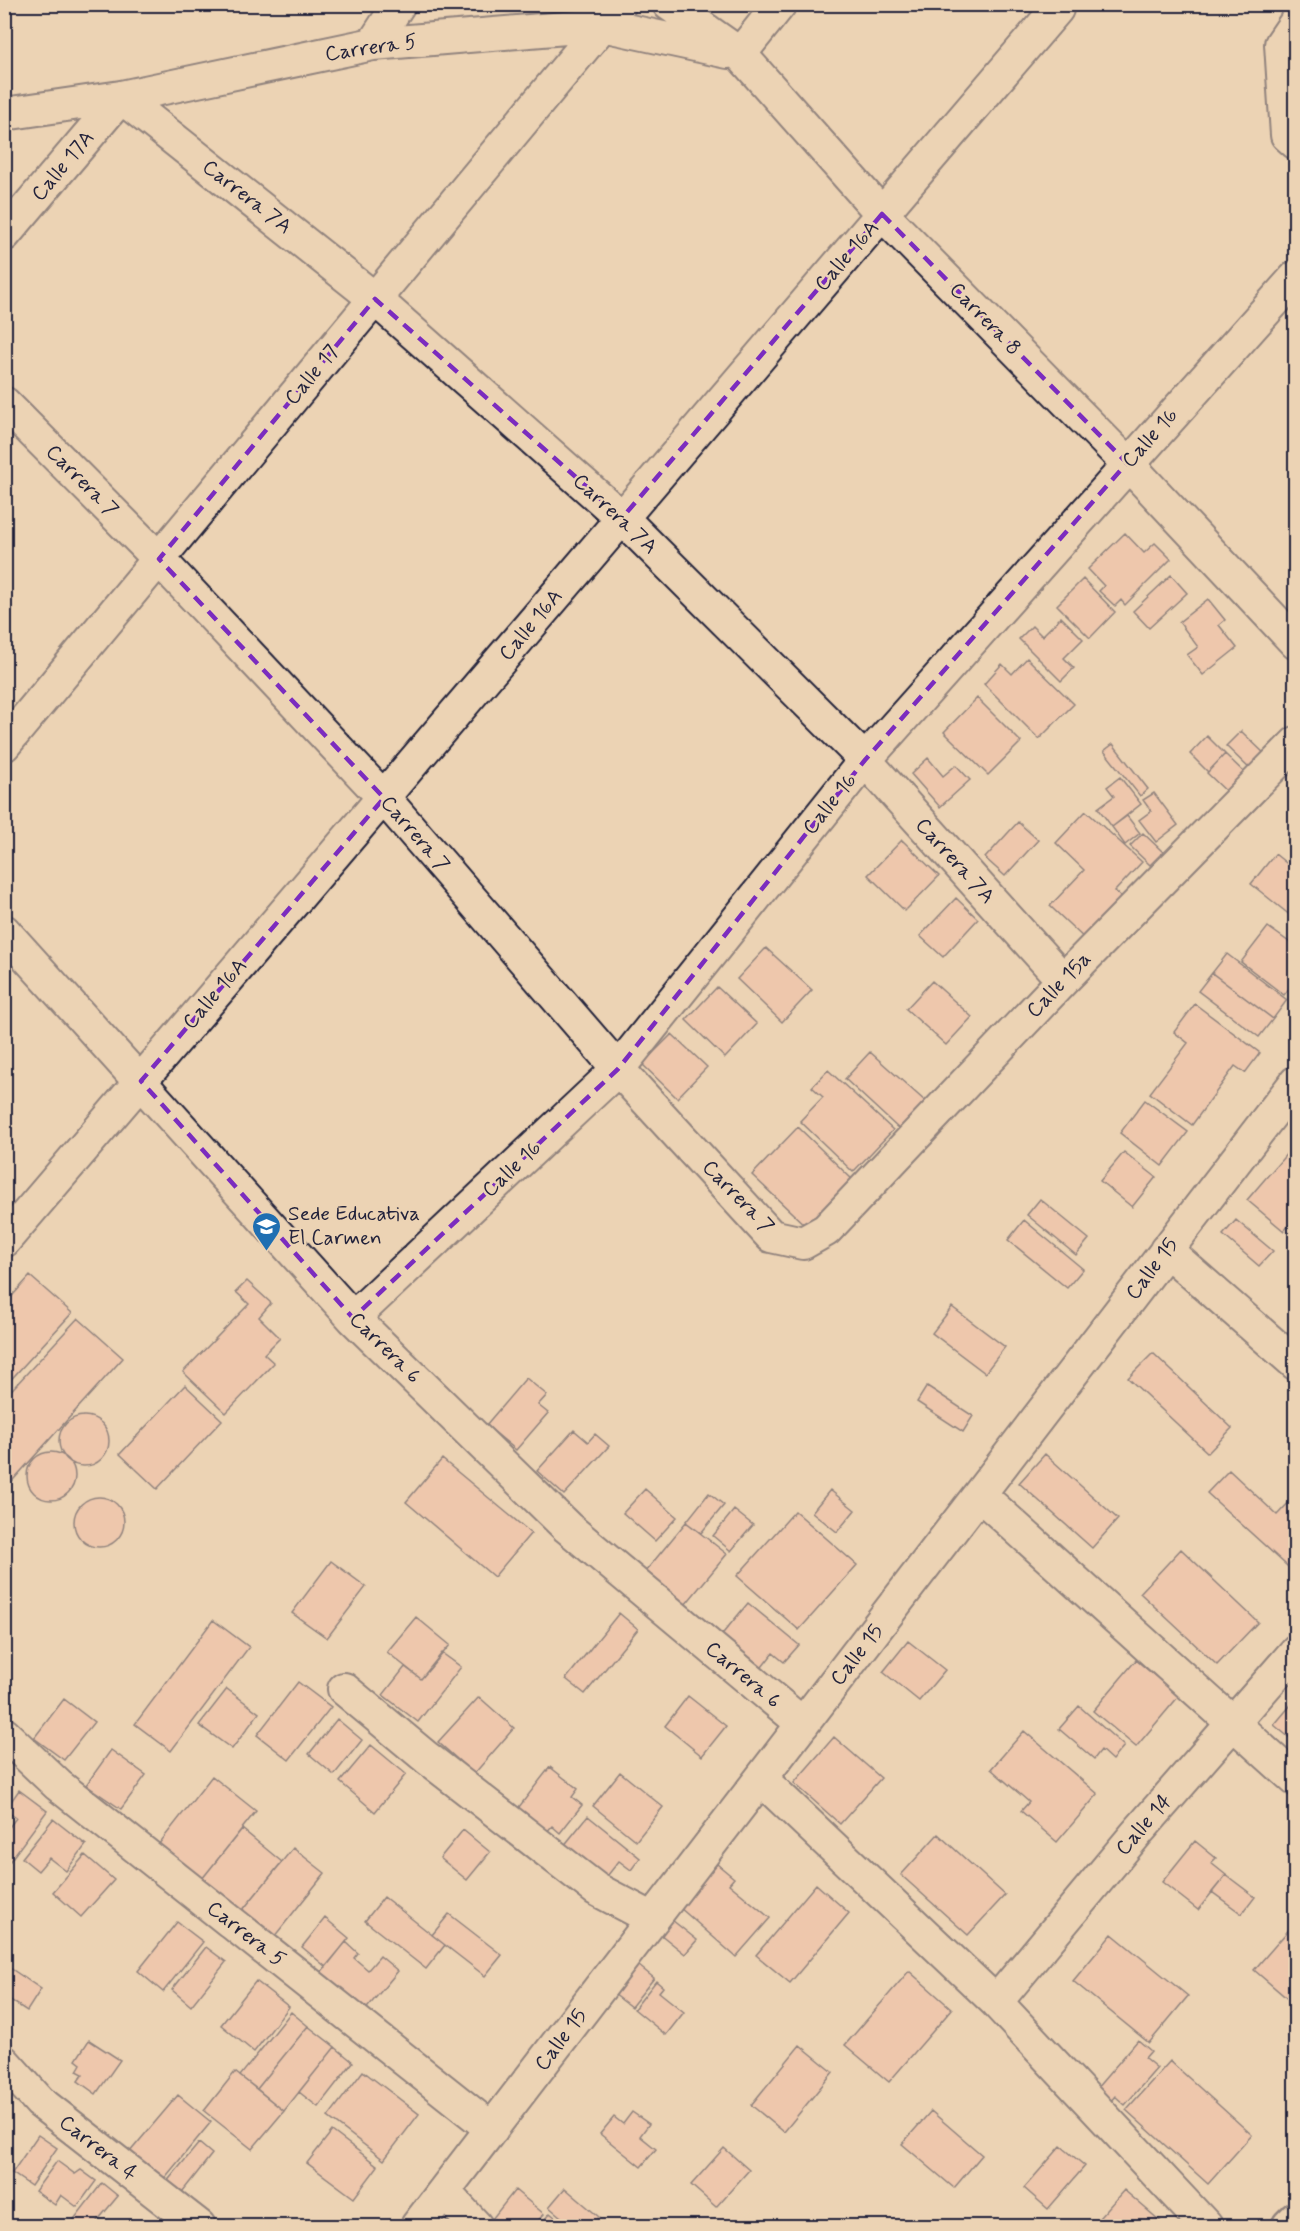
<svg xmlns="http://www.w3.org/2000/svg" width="1300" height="2231" font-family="Mynerve,sans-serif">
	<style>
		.building { fill: #efb9a3; stroke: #22223b; stroke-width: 1.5 }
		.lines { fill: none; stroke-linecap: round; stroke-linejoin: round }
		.minor-casing { stroke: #22223b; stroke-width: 36 }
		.trunk-casing { stroke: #22223b; stroke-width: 38 }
		.minor { stroke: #ecd3b4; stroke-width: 32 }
		.trunk { stroke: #ecd3b4; stroke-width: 33 }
		.marked { fill: none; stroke: #7b2cbf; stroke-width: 4.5; stroke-dasharray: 12 8; stroke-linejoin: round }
		.labels { text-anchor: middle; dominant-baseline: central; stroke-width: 5; stroke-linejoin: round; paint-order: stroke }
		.street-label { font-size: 21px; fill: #22223b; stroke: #ecd3b4 }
		.poi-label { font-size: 21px; fill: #22223b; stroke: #ecd3b4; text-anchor: start }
	</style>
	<rect width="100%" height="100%" fill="#ecd3b4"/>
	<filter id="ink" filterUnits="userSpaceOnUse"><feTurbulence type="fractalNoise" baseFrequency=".0167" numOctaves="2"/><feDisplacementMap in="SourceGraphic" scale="12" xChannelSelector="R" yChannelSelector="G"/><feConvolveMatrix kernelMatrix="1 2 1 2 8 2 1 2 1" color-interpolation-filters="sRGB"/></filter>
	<g filter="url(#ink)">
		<path class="building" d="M 1125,533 L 1144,553 L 1155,543 L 1171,559 L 1125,605 L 1121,600 L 1115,606 L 1099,591 L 1104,586 L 1088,569 Z
			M 1171,575 L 1187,593 L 1149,628 L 1133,611 Z
			M 1083,579 L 1115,612 L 1090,638 L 1057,605 Z
			M 1208,599 L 1225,620 L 1219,625 L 1237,648 L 1203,675 L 1187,655 L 1198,647 L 1179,622 Z
			M 1061,617 L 1083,639 L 1064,658 L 1074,668 L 1061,681 L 1019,639 L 1032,626 L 1042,636 Z
			M 1027,658 L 1074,704 L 1039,739 L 984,684 L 1002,664 L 1012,674 Z
			M 977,698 L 1021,742 L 988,775 L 944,732 Z
			M 1241,731 L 1268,757 L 1253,772 L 1226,746 Z
			M 1207,736 L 1225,754 L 1208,772 L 1190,754 Z
			M 1113,744 L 1148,789 L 1140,796 L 1104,751 Z
			M 1225,754 L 1248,776 L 1230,795 L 1207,773 Z
			M 928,758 L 943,776 L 956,765 L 970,780 L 940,807 L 911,774 Z
			M 1120,777 L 1141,804 L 1112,827 L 1098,808 L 1114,796 L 1107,787 Z
			M 1154,793 L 1178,825 L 1156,842 L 1139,820 L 1151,811 L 1143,800 Z
			M 1086,811 L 1142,862 L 1115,891 L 1125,900 L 1087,941 L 1050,906 L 1084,870 L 1056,843 Z
			M 1127,816 L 1140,833 L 1125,845 L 1112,827 Z
			M 1018,822 L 1038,840 L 1005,876 L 985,858 Z
			M 1143,833 L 1163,852 L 1150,865 L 1130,846 Z
			M 902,840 L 939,876 L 905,911 L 868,875 Z
			M 1275,854 L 1296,871 L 1296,920 L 1251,884 Z
			M 956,898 L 978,919 L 943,957 L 920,936 Z
			M 1268,927 L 1296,947 L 1296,980 L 1284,995 L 1241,962 Z
			M 766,948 L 812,990 L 782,1022 L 737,979 Z
			M 1227,954 L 1287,1000 L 1273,1019 L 1212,973 Z
			M 1212,973 L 1273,1019 L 1259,1037 L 1198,991 Z
			M 932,981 L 972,1017 L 946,1045 L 906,1009 Z
			M 717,987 L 757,1024 L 725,1058 L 686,1020 Z
			M 1195,1004 L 1260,1053 L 1245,1073 L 1235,1066 L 1192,1125 L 1150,1093 L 1188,1043 L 1174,1032 Z
			M 672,1034 L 707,1067 L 677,1098 L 642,1064 Z
			M 870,1052 L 926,1102 L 900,1130 L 845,1079 Z
			M 828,1070 L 893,1130 L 853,1172 L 800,1121 L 823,1097 L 812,1087 Z
			M 1145,1100 L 1188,1132 L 1162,1166 L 1120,1133 Z
			M 798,1127 L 855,1182 L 810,1230 L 752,1175 Z
			M 1289,1151 L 1296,1156 L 1296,1217 L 1284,1231 L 1247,1200 Z
			M 1124,1152 L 1156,1177 L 1132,1207 L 1100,1181 Z
			M 1040,1199 L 1089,1239 L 1076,1255 L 1027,1215 Z
			M 1024,1220 L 1083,1269 L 1067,1288 L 1008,1240 Z
			M 1236,1220 L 1273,1251 L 1259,1266 L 1223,1235 Z
			M 30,1276 L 72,1313 L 4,1387 L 4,1305 Z
			M 247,1281 L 271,1303 L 259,1317 L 280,1338 L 264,1354 L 274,1363 L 226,1413 L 183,1372 L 249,1304 L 236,1292 Z
			M 952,1307 L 1005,1347 L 985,1373 L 932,1333 Z
			M 78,1318 L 123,1358 L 4,1490 L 4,1398 Z
			M 1153,1353 L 1232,1428 L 1208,1453 L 1128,1378 Z
			M 526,1378 L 547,1395 L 538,1405 L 548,1413 L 516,1450 L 486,1425 Z
			M 185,1385 L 222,1420 L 157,1489 L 120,1454 Z
			M 927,1386 L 973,1416 L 963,1432 L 917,1402 Z
			M59 1441a25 25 0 1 1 50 0a25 25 0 1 1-50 0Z
			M 574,1430 L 588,1442 L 595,1434 L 609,1446 L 564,1495 L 537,1471 Z
			M27 1476a24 24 0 1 1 48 0a24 24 0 1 1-48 0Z
			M 1045,1454 L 1118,1519 L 1092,1548 L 1019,1483 Z
			M 442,1459 L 531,1533 L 494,1577 L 406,1502 Z
			M 1229,1470 L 1277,1515 L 1296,1495 L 1296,1574 L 1207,1493 Z
			M 645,1489 L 677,1517 L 655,1541 L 623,1513 Z
			M 830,1490 L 855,1510 L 837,1532 L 812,1512 Z
			M 709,1493 L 724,1505 L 701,1533 L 686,1522 Z
			M74 1522a25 25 0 1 1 50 0a25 25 0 1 1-50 0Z
			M 734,1510 L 753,1525 L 731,1551 L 713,1536 Z
			M 795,1511 L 857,1565 L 799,1630 L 737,1576 Z
			M 686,1522 L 727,1554 L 685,1605 L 645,1572 Z
			M 1181,1549 L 1258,1622 L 1217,1665 L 1140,1593 Z
			M 331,1561 L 366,1587 L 327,1638 L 292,1613 Z
			M 748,1603 L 799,1645 L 784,1662 L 773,1653 L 759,1671 L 719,1638 Z
			M 619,1613 L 638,1629 L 585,1694 L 566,1679 Z
			M 416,1617 L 450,1645 L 421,1679 L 387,1652 Z
			M 213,1620 L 249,1647 L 171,1751 L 135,1724 Z
			M 908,1641 L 945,1670 L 919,1701 L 883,1672 Z
			M 442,1653 L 461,1667 L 418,1722 L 383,1695 L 405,1667 L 421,1679 Z
			M 1136,1660 L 1179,1696 L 1136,1747 L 1093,1711 Z
			M 298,1682 L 331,1707 L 289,1760 L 257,1735 Z
			M 227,1689 L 259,1713 L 232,1749 L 199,1725 Z
			M 688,1696 L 726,1726 L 702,1756 L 665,1726 Z
			M 479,1697 L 514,1728 L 474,1774 L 438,1742 Z
			M 64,1699 L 94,1722 L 64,1760 L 34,1738 Z
			M 1296,1699 L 1296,1743 L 1274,1725 Z
			M 1079,1706 L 1124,1746 L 1112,1760 L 1101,1750 L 1094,1759 L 1059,1729 Z
			M 337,1719 L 362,1740 L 334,1775 L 309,1754 Z
			M 1024,1731 L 1098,1794 L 1057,1842 L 1021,1811 L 1029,1802 L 991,1769 Z
			M 834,1737 L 881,1778 L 840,1824 L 794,1783 Z
			M 371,1745 L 406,1774 L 375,1812 L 340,1782 Z
			M 111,1750 L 146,1775 L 121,1809 L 86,1785 Z
			M 550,1767 L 578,1789 L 572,1797 L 582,1805 L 560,1833 L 552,1826 L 544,1835 L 515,1812 Z
			M 620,1772 L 663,1807 L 636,1841 L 593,1806 Z
			M 212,1776 L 256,1811 L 202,1879 L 158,1845 Z
			M 19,1790 L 47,1811 L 4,1869 L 4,1834 L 16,1818 L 5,1810 Z
			M 588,1816 L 640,1858 L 631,1870 L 619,1861 L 604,1880 L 563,1847 Z
			M 53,1819 L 86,1845 L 66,1871 L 49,1858 L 38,1871 L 22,1858 Z
			M 242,1829 L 282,1862 L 242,1911 L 202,1879 Z
			M 463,1830 L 490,1852 L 467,1880 L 440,1858 Z
			M 938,1834 L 1005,1895 L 968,1935 L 901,1875 Z
			M 1195,1841 L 1216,1858 L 1211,1863 L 1226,1875 L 1198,1910 L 1162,1882 Z
			M 293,1848 L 325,1873 L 274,1937 L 242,1911 Z
			M 85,1855 L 114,1880 L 81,1917 L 53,1892 Z
			M 717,1864 L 734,1878 L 729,1884 L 770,1918 L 736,1957 L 679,1907 Z
			M 1226,1875 L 1255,1897 L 1242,1914 L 1212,1892 Z
			M 816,1884 L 849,1913 L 790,1983 L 756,1955 Z
			M 384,1897 L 445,1945 L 426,1969 L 365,1921 Z
			M 449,1914 L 502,1955 L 485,1976 L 432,1935 Z
			M 325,1918 L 349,1938 L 326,1967 L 302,1947 Z
			M 672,1920 L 697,1940 L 685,1954 L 660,1934 Z
			M 177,1922 L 203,1942 L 163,1992 L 138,1971 Z
			M 1293,1925 L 1296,1927 L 1296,2006 L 1254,1970 Z
			M 1112,1934 L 1188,1996 L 1149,2043 L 1073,1981 Z
			M 346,1942 L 358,1953 L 354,1958 L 368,1970 L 380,1956 L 398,1971 L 363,2013 L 318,1976 Z
			M 206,1947 L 226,1962 L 191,2006 L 172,1990 Z
			M 634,1962 L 654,1978 L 631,2007 L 610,1991 Z
			M 10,1968 L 41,1989 L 27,2011 L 4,1996 L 4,1977 Z
			M 909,1971 L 952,2009 L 889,2082 L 845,2045 Z
			M 256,1981 L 289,2007 L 254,2052 L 221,2025 Z
			M 656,1981 L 663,1987 L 659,1992 L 684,2012 L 666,2035 L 634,2009 Z
			M 291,2012 L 308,2026 L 257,2089 L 240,2076 Z
			M 308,2026 L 335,2047 L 284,2111 L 257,2089 Z
			M 89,2040 L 120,2060 L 96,2094 L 78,2081 L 83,2074 L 77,2071 L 81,2064 L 76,2060 Z
			M 1138,2040 L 1151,2051 L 1145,2058 L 1157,2068 L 1125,2105 L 1115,2096 L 1110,2102 L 1096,2089 Z
			M 800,2045 L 833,2072 L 784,2132 L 751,2105 Z
			M 335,2047 L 353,2062 L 318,2107 L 299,2092 Z
			M 1170,2061 L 1252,2135 L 1208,2184 L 1126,2110 Z
			M 363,2071 L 419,2114 L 384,2160 L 328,2117 Z
			M 235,2072 L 284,2111 L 252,2149 L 204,2111 Z
			M 178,2095 L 211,2122 L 163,2180 L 129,2153 Z
			M 931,2111 L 982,2155 L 954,2188 L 902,2144 Z
			M 632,2112 L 649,2124 L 640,2136 L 656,2149 L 641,2167 L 600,2134 L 614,2117 L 623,2124 Z
			M 332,2131 L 378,2166 L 354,2198 L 307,2163 Z
			M 38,2135 L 57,2148 L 31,2186 L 12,2173 Z
			M 199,2143 L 212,2154 L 179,2196 L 165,2184 Z
			M 1061,2146 L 1085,2166 L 1048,2209 L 1024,2188 Z
			M 724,2148 L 749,2170 L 716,2207 L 691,2185 Z
			M 57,2161 L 75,2174 L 81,2170 L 96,2181 L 77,2207 L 61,2195 L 55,2205 L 35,2191 Z
			M 102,2183 L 118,2196 L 93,2226 L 75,2226 L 71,2223 Z
			M 565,2188 L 599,2217 L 591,2226 L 572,2226 L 549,2207 Z
			M 515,2190 L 544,2214 L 533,2226 L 491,2226 L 488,2224 Z
			M 1124,2190 L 1166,2226 L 1092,2226 Z
			M 550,2213 L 566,2226 L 539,2226 Z"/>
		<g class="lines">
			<defs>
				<path id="minor" d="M 669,4 L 740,54 L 882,214 L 1127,463 L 1296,643
					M 1296,22 L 1281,44 L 1287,135 L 1296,143
					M 373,44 L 399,4
					M 740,54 L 780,4
					M 4,114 L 121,97 L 373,44 L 602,25 L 728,52
					M 4,235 L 121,97 L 375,299 L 622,518 L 865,760 L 1063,980
					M 4,403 L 159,559 L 384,798 L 618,1069 L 771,1236 L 803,1243 L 826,1230 L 1063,980 L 1296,743
					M 4,745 L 620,4
					M 4,931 L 353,1318 L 567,1527 L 803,1724
					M 4,1241 L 1057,9
					M 1166,1250 L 1296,1364
					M 353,1318 L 618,1069 L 865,760 L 1296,277
					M 980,1495 L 1296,1780
					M 344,1689 L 427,1758 L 596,1889 L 653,1919
					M 4,1734 L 58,1785 L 492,2129
					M 761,1779 L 996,2002 L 1206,2226
					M 996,2002 L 1136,1834 L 1296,1651
					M 4,2062 L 40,2102 L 199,2226
					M 444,2192 L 476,2226
					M 417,2226 L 1296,1082"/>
				<path id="trunk" d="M 1289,2226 L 1296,2219"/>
			</defs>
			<use href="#minor" class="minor-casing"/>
			<use href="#trunk" class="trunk-casing"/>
			<use href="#minor" class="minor"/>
			<use href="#trunk" class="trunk"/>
		</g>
	</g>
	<path d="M0 0H1300V2231H0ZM 882,214 L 1127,463 L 865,760 L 618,1069 L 353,1318 L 141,1081 L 384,798 L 159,559 L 375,299 L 622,518 Z" fill="#ecd3b4" fill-opacity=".55" fill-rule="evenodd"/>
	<path class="marked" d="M 882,214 L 1127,463 L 865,760 L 618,1069 L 353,1318 L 141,1081 L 384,798 L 159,559 L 375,299 L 622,518 Z"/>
	<defs>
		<symbol id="school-pin" viewBox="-11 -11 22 30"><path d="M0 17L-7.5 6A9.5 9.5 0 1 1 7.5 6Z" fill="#1f6fb2" stroke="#ecd3b4"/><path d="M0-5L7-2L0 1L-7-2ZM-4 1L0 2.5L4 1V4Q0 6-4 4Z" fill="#fff"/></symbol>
	</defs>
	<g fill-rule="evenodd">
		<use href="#school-pin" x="250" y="1210" width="33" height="45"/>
	</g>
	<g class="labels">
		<g class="street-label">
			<text transform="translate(371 48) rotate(-8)">Carrera 5</text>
			<text transform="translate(63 166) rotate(-50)">Calle 17A</text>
			<text transform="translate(247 197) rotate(38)">Carrera 7A</text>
			<text transform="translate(847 256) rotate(-49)">Calle 16A</text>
			<text transform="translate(985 319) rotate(46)">Carrera 8</text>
			<text transform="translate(312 375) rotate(-50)">Calle 17</text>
			<text transform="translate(1150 438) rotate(-48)">Calle 16</text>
			<text transform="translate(82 481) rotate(45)">Carrera 7</text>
			<text transform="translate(615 514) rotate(43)">Carrera 7A</text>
			<text transform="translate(531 625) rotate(-50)">Calle 16A</text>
			<text transform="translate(830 804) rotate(-51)">Calle 16</text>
			<text transform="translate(415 834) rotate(49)">Carrera 7</text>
			<text transform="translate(955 861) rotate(48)">Carrera 7A</text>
			<text transform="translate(1059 985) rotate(-46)">Calle 15a</text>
			<text transform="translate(215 994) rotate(-49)">Calle 16A</text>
			<text transform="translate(512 1169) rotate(-43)">Calle 16</text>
			<text transform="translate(738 1197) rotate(46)">Carrera 7</text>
			<text transform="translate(1152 1269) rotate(-53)">Calle 15</text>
			<text transform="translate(385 1348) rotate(45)">Carrera 6</text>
			<text transform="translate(857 1655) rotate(-52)">Calle 15</text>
			<text transform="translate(743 1675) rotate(40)">Carrera 6</text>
			<text transform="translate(1144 1825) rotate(-49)">Calle 14</text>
			<text transform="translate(246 1934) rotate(38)">Carrera 5</text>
			<text transform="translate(561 2040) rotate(-53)">Calle 15</text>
			<text transform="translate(98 2148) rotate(38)">Carrera 4</text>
		</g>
		<g class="poi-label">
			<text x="288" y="1214">Sede Educativa<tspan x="288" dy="24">El Carmen</tspan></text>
		</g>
	</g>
	<rect width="1300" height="2231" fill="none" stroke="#ecd3b4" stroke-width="24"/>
	<rect x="12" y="12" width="1276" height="2207" fill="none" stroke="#22223b" stroke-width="2" filter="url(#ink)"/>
</svg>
